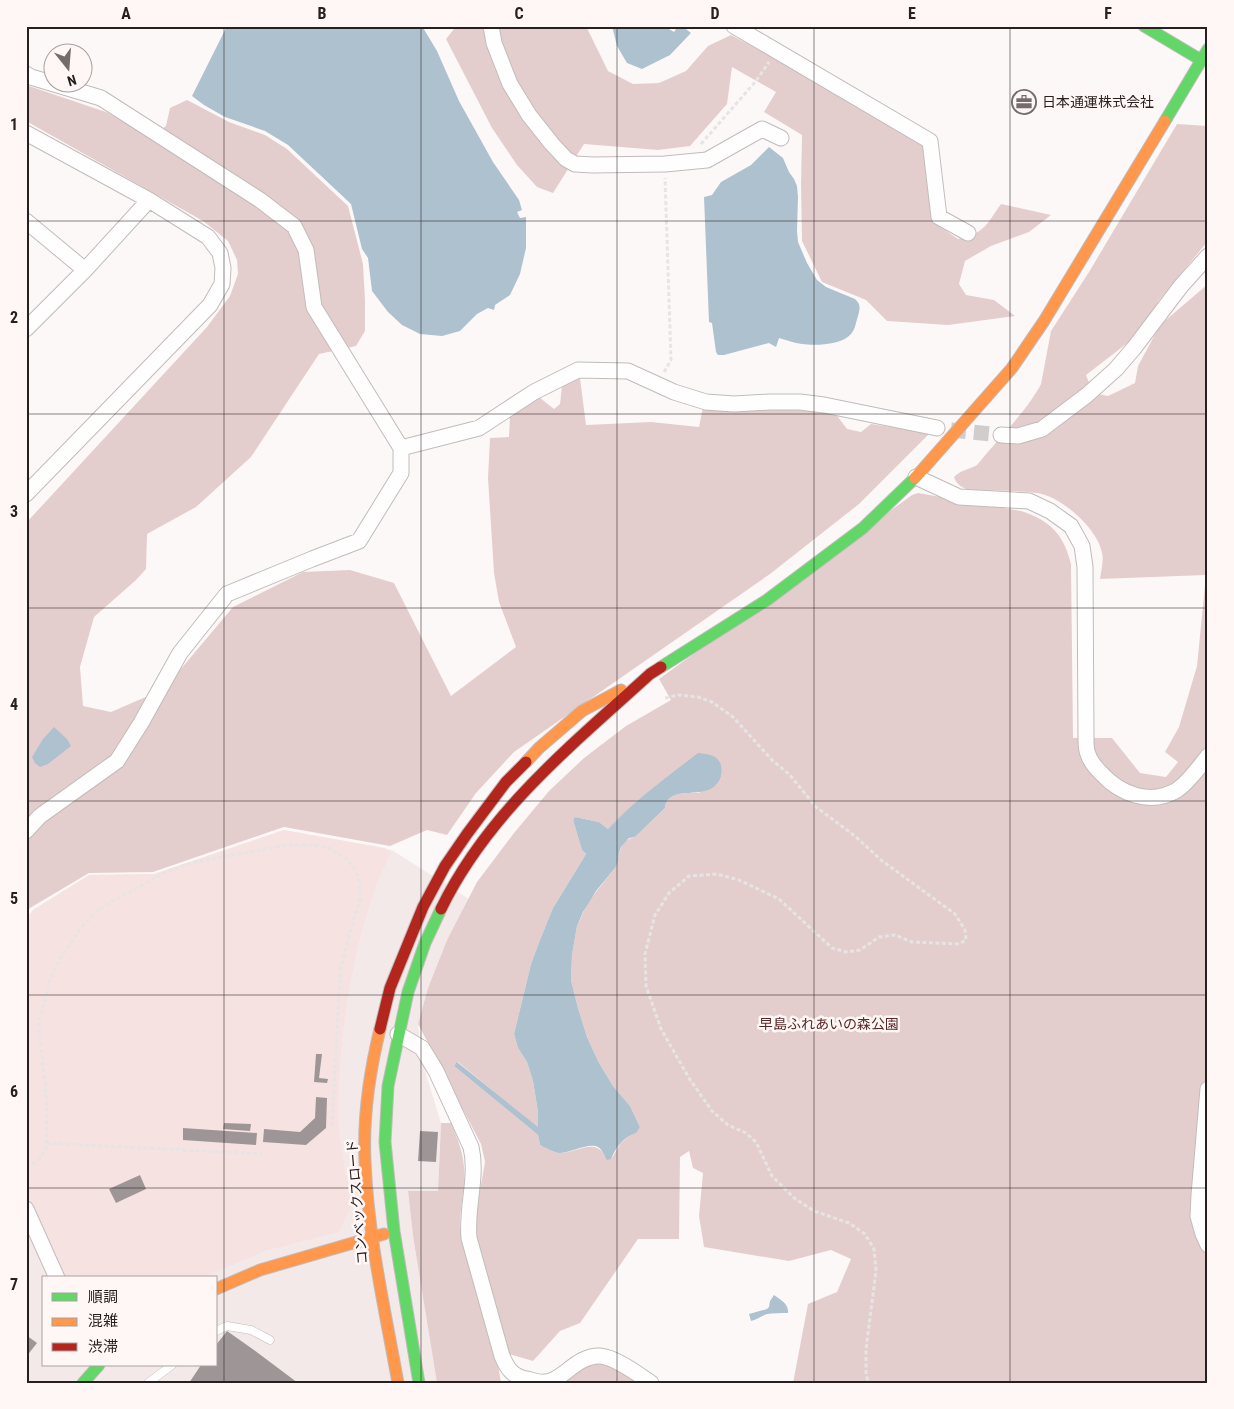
<svg xmlns="http://www.w3.org/2000/svg" width="1234" height="1409" font-family="'Roboto Condensed','Noto Sans JP',sans-serif">
	<style>
		.built { fill: #f4e9e9; fill-rule: evenodd }
		.green { fill: #f6e3e1 }
		.forest { fill: #e4cecd; fill-rule: evenodd }
		.water { fill: #aec1cf }
		.building { fill: #9e9696 }
		.lines { fill: none; stroke-linecap: round; stroke-linejoin: round }
		.street-tunnel { stroke: #d2cdcd; stroke-width: 15; stroke-dasharray: 15 8; stroke-linecap: butt }
		.lane-casing { stroke: #c1bcbb; stroke-width: 9 }
		.street-casing { stroke: #c1bcbb; stroke-width: 17 }
		.fast-casing { stroke: #c1bcbb; stroke-width: 13 }
		.slow-casing { stroke: #c1bcbb; stroke-width: 13 }
		.jam-casing { stroke: #c1bcbb; stroke-width: 13 }
		.path { stroke: #e6e4e4; stroke-width: 3; stroke-dasharray: 4 2.5; stroke-linecap: butt }
		.lane { stroke: #fffefe; stroke-width: 8 }
		.street { stroke: #fffefe; stroke-width: 15 }
		.fast { stroke: #63d668; stroke-width: 11 }
		.slow { stroke: #ff974d; stroke-width: 11 }
		.jam { stroke: #b3261e; stroke-width: 11 }
		.grid { fill: none; stroke: #272020; stroke-width: 1; stroke-opacity: 0.55 }
		.labels { text-anchor: middle; dominant-baseline: central; stroke-width: 5; stroke-linejoin: round; paint-order: stroke }
		.poi-label { font-size: 14px; fill: #272020; stroke: #fff7f6; text-anchor: start }
		.park-label { font-size: 14px; fill: #582727; stroke: #fff7f6 }
		.street-label { font-size: 14px; fill: #272020; stroke: #fff7f6 }
		.neatline { fill: none; stroke: #272020; stroke-width: 2 }
		.grid-label { font-size: 16px; text-anchor: middle; font-weight: bold; fill: #272020 }
	</style>
	<rect width="100%" height="100%" fill="#fdf8f8"/>
	<path class="built" d="M 284,830 L 392,850 L 469,899 L 447,940 L 428,988 L 418,1024 L 423,1064 L 441,1123 L 438,1192 L 408,1191 L 413,1236 L 437,1383 L 26,1383 L 26,917 L 33,910 L 89,875 L 154,874 ZM 44,1278 L 216,1278 L 216,1365 L 44,1365 Z"/>
	<path class="green" d="M 284,830 L 385,848 L 391,853 C 386,863 381,873 377,884 C 351,954 337,1046 339,1121 C 340,1149 346,1177 353,1204 L 339,1232 L 265,1251 L 202,1278 L 66,1278 L 26,1191 L 26,929 L 33,910 L 89,875 L 154,874 Z"/>
	<path class="forest" d="M 461,26 L 586,26 L 608,71 L 633,84 L 659,83 L 686,71 L 708,46 L 731,35 L 854,101 L 923,142 L 933,222 L 958,239 C 985,233 986,225 1001,204 L 1051,215 L 1029,232 L 991,246 L 965,261 L 959,284 L 966,295 L 994,300 L 1015,316 L 948,325 L 887,321 L 866,300 L 822,282 L 802,241 L 801,184 L 802,135 L 764,112 L 776,92 L 732,67 L 727,104 L 690,146 L 658,150 L 584,144 L 553,193 L 537,187 L 517,165 L 492,128 L 446,39 L 454,29 Z
		M 26,85 L 106,112 L 140,131 L 159,131 L 166,126 L 170,108 L 187,100 L 229,122 L 265,135 L 287,149 L 348,206 L 363,264 L 365,300 L 365,331 L 356,346 L 319,354 L 251,457 L 196,507 L 147,534 L 146,569 L 136,580 L 94,617 L 80,667 L 83,706 L 111,712 L 164,689 L 233,607 L 303,572 L 350,570 L 394,583 L 451,696 L 516,647 L 499,602 L 494,573 L 488,478 L 490,438 L 509,437 L 510,416 L 539,397 L 554,409 L 560,404 L 562,386 L 580,378 L 586,425 L 651,422 L 699,427 L 703,407 L 781,408 L 835,413 L 847,429 L 861,432 L 871,424 L 930,433 L 859,504 L 770,574 L 514,752 L 476,793 L 447,835 L 427,830 L 390,846 L 284,827 L 153,872 L 89,873 L 30,908 L 26,912 L 26,523 L 207,327 L 230,296 L 238,274 L 237,260 L 228,241 L 203,221 L 26,121 Z
		M 1177,124 L 1208,126 L 1208,241 L 1160,299 L 1134,338 L 1086,375 L 1093,393 L 1108,396 L 1135,383 L 1138,366 L 1160,325 L 1208,284 L 1208,1383 L 793,1383 L 808,1304 L 837,1292 L 851,1259 L 831,1250 L 789,1261 L 704,1247 L 699,1216 L 703,1173 L 693,1168 L 689,1151 L 680,1157 L 679,1239 L 638,1239 L 580,1323 L 560,1331 L 533,1361 L 509,1354 L 475,1236 L 474,1225 L 485,1162 L 481,1144 L 418,1024 L 428,988 L 447,940 L 477,882 L 514,833 L 549,791 L 584,758 L 626,726 L 671,700 L 659,679 L 912,495 L 918,493 L 1021,511 C 1050,520 1064,535 1071,564 L 1073,738 L 1112,738 L 1140,773 L 1166,777 L 1178,762 L 1165,752 L 1179,727 L 1197,666 L 1206,575 L 1100,579 C 1101,571 1104,561 1102,553 C 1098,529 1061,496 1037,493 C 1016,490 992,491 971,490 C 964,489 956,485 954,477 C 959,471 970,469 977,465 C 997,440 1027,411 1041,384 L 1051,331 L 1089,272 ZM 722,774 L 699,793 C 685,793 668,791 665,808 L 635,837 C 617,841 621,855 615,868 L 588,902 L 577,926 L 572,955 L 571,980 L 578,1008 L 587,1037 L 598,1061 L 613,1086 L 630,1106 L 640,1127 L 621,1143 L 611,1159 L 605,1157 C 597,1136 574,1154 559,1153 C 552,1152 546,1148 540,1145 L 538,1135 L 454,1066 L 458,1062 L 538,1128 L 538,1112 L 533,1081 L 527,1062 L 518,1048 L 514,1034 L 531,964 L 540,940 L 553,908 L 586,854 L 582,850 L 573,820 L 575,817 L 599,822 L 608,829 L 621,816 Z
		M 441,1123 L 451,1123 C 457,1137 463,1152 464,1167 C 466,1188 459,1209 460,1230 L 497,1358 L 501,1383 L 437,1383 L 413,1236 L 408,1191 L 438,1191 Z
		M 598,1362 L 612,1366 L 639,1383 L 558,1383 L 587,1364 Z"/>
	<path class="water" d="M 227,26 L 422,26 L 437,51 L 459,101 L 493,162 L 519,200 L 522,210 L 517,212 L 520,218 L 526,217 L 526,248 L 520,274 L 510,295 L 495,305 L 494,310 L 488,308 L 477,314 L 460,331 L 442,336 L 420,334 L 402,325 L 388,312 L 372,291 L 368,258 L 362,249 L 351,204 L 288,145 L 265,131 L 225,117 L 204,105 L 192,96 Z
		M 612,26 L 664,26 L 674,32 L 678,26 L 682,26 L 691,33 L 670,55 L 642,69 L 627,63 L 617,46 Z
		M 769,147 L 783,158 L 789,172 L 794,179 L 797,186 L 798,197 L 797,231 L 798,242 L 807,263 L 817,280 L 826,287 L 855,299 C 861,304 860,309 858,316 C 856,322 855,330 851,334 C 842,345 815,346 802,344 C 794,343 787,340 779,338 L 776,347 L 769,343 L 724,355 L 718,355 L 716,352 L 712,323 L 709,322 L 704,197 L 712,195 L 721,182 L 751,165 Z
		M 54,727 L 67,739 L 71,746 L 48,764 L 40,767 L 35,763 L 32,757 L 43,739 Z
		M 698,753 C 705,754 715,754 719,761 C 722,765 722,771 721,776 C 711,806 670,780 665,808 L 635,837 L 629,838 L 621,847 L 619,853 L 618,862 L 615,868 L 596,891 L 583,912 L 577,926 L 572,955 L 571,980 L 578,1008 L 587,1037 L 598,1061 L 613,1086 L 630,1106 L 640,1127 L 636,1133 C 624,1137 616,1147 611,1159 L 607,1160 C 604,1156 603,1150 598,1147 C 589,1142 570,1153 559,1153 C 552,1152 546,1148 540,1145 L 538,1135 L 454,1066 L 457,1062 L 538,1127 L 538,1112 L 533,1081 L 527,1062 L 518,1048 L 514,1034 L 531,964 L 540,940 L 553,908 L 586,854 L 582,850 L 573,820 L 575,817 L 599,822 L 608,829 C 635,800 667,777 698,753 Z
		M 774,1295 C 781,1300 789,1304 788,1313 C 781,1313 773,1313 767,1314 C 761,1316 758,1319 751,1321 L 749,1314 L 767,1309 L 769,1307 L 770,1301 Z"/>
	<path class="building" d="M 316,1054 L 322,1054 L 319,1078 L 328,1079 L 327,1083 L 314,1082 Z
		M 316,1097 L 327,1098 L 326,1128 L 306,1145 L 263,1142 L 264,1129 L 300,1132 L 315,1118 Z
		M 224,1123 L 251,1124 L 250,1131 L 223,1129 Z
		M 183,1128 L 257,1133 L 256,1145 L 183,1140 Z
		M 420,1131 L 438,1132 L 436,1162 L 418,1161 Z
		M 140,1175 L 146,1189 L 116,1203 L 109,1189 Z
		M 227,1331 L 254,1350 L 298,1383 L 189,1383 L 201,1365 L 216,1365 L 216,1345 Z
		M 26,1335 L 37,1343 L 26,1357 Z"/>
	<g class="lines">
		<path class="street-tunnel" d="M 951,430 L 1001,435"/>
		<defs>
			<path id="lane" d="M 216,1331 L 227,1326 L 251,1330 L 270,1340
				M 148,1383 L 172,1365"/>
			<path id="street" d="M 491,26 L 494,43 L 510,84 L 529,115 L 552,144 L 566,159 L 575,164 L 593,165 L 665,164 L 707,160 L 762,129 L 781,138
				M 734,26 L 930,141 L 939,217 L 968,233
				M 26,74 L 31,77 L 101,98 L 260,200 L 294,226 L 306,250 L 314,307 L 401,448 L 401,473 L 359,541 L 312,559 L 227,594 L 180,653 L 141,723 L 117,761 L 40,816 L 26,831
				M 26,133 L 149,200 L 208,237 L 220,253 L 223,268 L 222,284 L 210,305 L 26,494
				M 26,221 L 85,270
				M 26,329 L 85,270 L 149,200
				M 1001,435 L 1018,436 L 1042,429 L 1087,395 L 1116,369 L 1134,348 L 1181,286 L 1208,256
				M 401,448 L 479,428 L 534,392 L 578,370 L 628,371 L 674,392 L 706,402 L 734,404 L 769,402 L 800,402 L 824,405 L 937,428
				M 916,477 L 959,497 L 1029,501 L 1050,511 L 1071,526 L 1082,546 L 1085,567 L 1086,739 C 1086,744 1086,750 1088,754 C 1090,761 1096,768 1101,773 C 1120,794 1150,806 1177,790 C 1189,782 1199,767 1208,756
				M 398,1034 L 422,1048 L 436,1071 L 471,1147 C 478,1176 466,1208 469,1238 L 502,1356 C 507,1368 512,1376 526,1379 C 532,1380 539,1383 545,1382 C 562,1382 576,1355 600,1356 C 615,1357 638,1374 651,1383
				M 1208,1089 L 1199,1195 L 1198,1216 L 1203,1234 L 1208,1245
				M 26,1209 L 57,1278"/>
			<path id="fast" d="M 1144,26 L 1201,60
				M 1165,121 L 1208,49
				M 661,667 L 767,600 L 863,528 L 915,478
				M 83,1383 L 99,1365
				M 419,1383 L 394,1231 L 385,1142 L 388,1086 L 408,992 L 425,943 L 441,909"/>
			<path id="slow" d="M 915,478 L 1012,368 L 1044,321 L 1165,121
				M 526,762 L 539,748 L 582,711 L 621,690
				M 380,1029 C 370,1070 363,1119 365,1161 C 368,1236 385,1310 398,1383
				M 216,1289 L 260,1270 L 384,1234"/>
			<path id="jam" d="M 441,909 C 488,812 572,745 650,674 L 661,667
				M 380,1029 L 390,988 L 423,907 L 445,866 L 467,834 L 506,782 L 526,762"/>
		</defs>
		<use href="#lane" class="lane-casing"/>
		<use href="#street" class="street-casing"/>
		<use href="#fast" class="fast-casing"/>
		<use href="#slow" class="slow-casing"/>
		<use href="#jam" class="jam-casing"/>
		<path class="path" d="M 701,144 L 756,81 L 769,62
			M 664,372 L 671,360 L 665,178
			M 665,698 L 679,695 L 698,697 L 712,702 L 733,717 L 773,761 L 789,774 L 816,807 L 855,836 L 881,860 L 955,914 L 965,930 L 966,940 L 959,944 L 912,942 L 895,935 L 879,937 L 860,950 L 846,952 L 832,948 L 779,899 L 739,880 L 717,874 L 689,876 L 669,893 L 655,915 L 645,954 L 646,986 L 661,1029 L 689,1078 L 712,1111 L 728,1125 L 746,1133 L 756,1142 L 772,1176 L 794,1198 L 814,1211 L 849,1223 L 865,1234 L 874,1249 L 876,1271 L 866,1349 L 866,1375 L 869,1383
			M 46,1143 L 262,1154
			M 26,1166 L 35,1163 L 40,1158 L 46,1148 L 47,1108 L 45,1081 L 39,1032 L 40,1019 L 49,983 L 59,960 L 81,928 L 94,914 L 105,905 L 168,871 L 195,862 L 287,845 L 313,845 L 327,847 L 346,858 L 356,872 L 360,882 L 360,900 L 349,936 L 340,972 L 332,1127"/>
		<use href="#lane" class="lane"/>
		<use href="#street" class="street"/>
		<use href="#fast" class="fast"/>
		<use href="#slow" class="slow"/>
		<use href="#jam" class="jam"/>
	</g>
	<path class="grid" d="M 224,26 L 224,1383M 421,26 L 421,1383M 617,26 L 617,1383M 814,26 L 814,1383M 1010,26 L 1010,1383M 26,221 L 1208,221M 26,414 L 1208,414M 26,608 L 1208,608M 26,801 L 1208,801M 26,995 L 1208,995M 26,1188 L 1208,1188"/>
	<defs>
		<symbol id="office-ring" viewBox="-11 -11 22 22"><circle r="9.5" fill="#fff7f6" stroke="#726c6c" stroke-width="1.5"/><path d="M-6-3h4V-5.5h4V-3h4V5H-6ZM-1-4.5V-3h2v-1.5ZM-6 0V1H6V0Z" fill="#726c6c"/></symbol>
	</defs>
	<g fill-rule="evenodd">
		<use href="#office-ring" x="1010" y="88" width="28" height="28"/>
	</g>
	<g class="labels">
		<g class="poi-label">
			<text x="1042" y="102">日本通運株式会社</text>
		</g>
		<g class="park-label">
			<text x="829" y="1024">早島ふれあいの森公園</text>
		</g>
		<g class="street-label">
			<text transform="translate(357 1202) rotate(-95)">コンベックスロード</text>
		</g>
	</g>
	<rect width="1234" height="1409" fill="none" stroke="#fff7f6" stroke-width="55"/>
	<rect x="42" y="1276" width="175" height="90" fill="#fff7f6" stroke="#a9a1a0"/>
	<rect x="52" y="1293" width="25" height="8" fill="#63d668" stroke="#a9a1a0"/>
	<text x="88" y="1302" font-size="15" fill="#272020">順調</text>
	<rect x="52" y="1318" width="25" height="8" fill="#ff974d" stroke="#a9a1a0"/>
	<text x="88" y="1326" font-size="15" fill="#272020">混雑</text>
	<rect x="52" y="1343" width="25" height="8" fill="#b3261e" stroke="#a9a1a0"/>
	<text x="88" y="1352" font-size="15" fill="#272020">渋滞</text>
	<g transform="translate(68 68) rotate(163)"><circle r="24" fill="#fff7f6" stroke="#a9a1a0"/>
	<path d="M0-4L9 19L0 12L-9 19Z" fill="#726c6c"/>
	<text y="-8" font-size="14" font-weight="bold" text-anchor="middle" fill="#272020">N</text>
	</g>
	<rect x="28" y="28" width="1178" height="1354" class="neatline"/>
	<g class="grid-label">
		<text x="126" y="19">A</text>
		<text x="322" y="19">B</text>
		<text x="519" y="19">C</text>
		<text x="715" y="19">D</text>
		<text x="912" y="19">E</text>
		<text x="1108" y="19">F</text>
		<text x="14" y="130">1</text>
		<text x="14" y="323">2</text>
		<text x="14" y="517">3</text>
		<text x="14" y="710">4</text>
		<text x="14" y="904">5</text>
		<text x="14" y="1097">6</text>
		<text x="14" y="1290">7</text>
	</g>
</svg>
